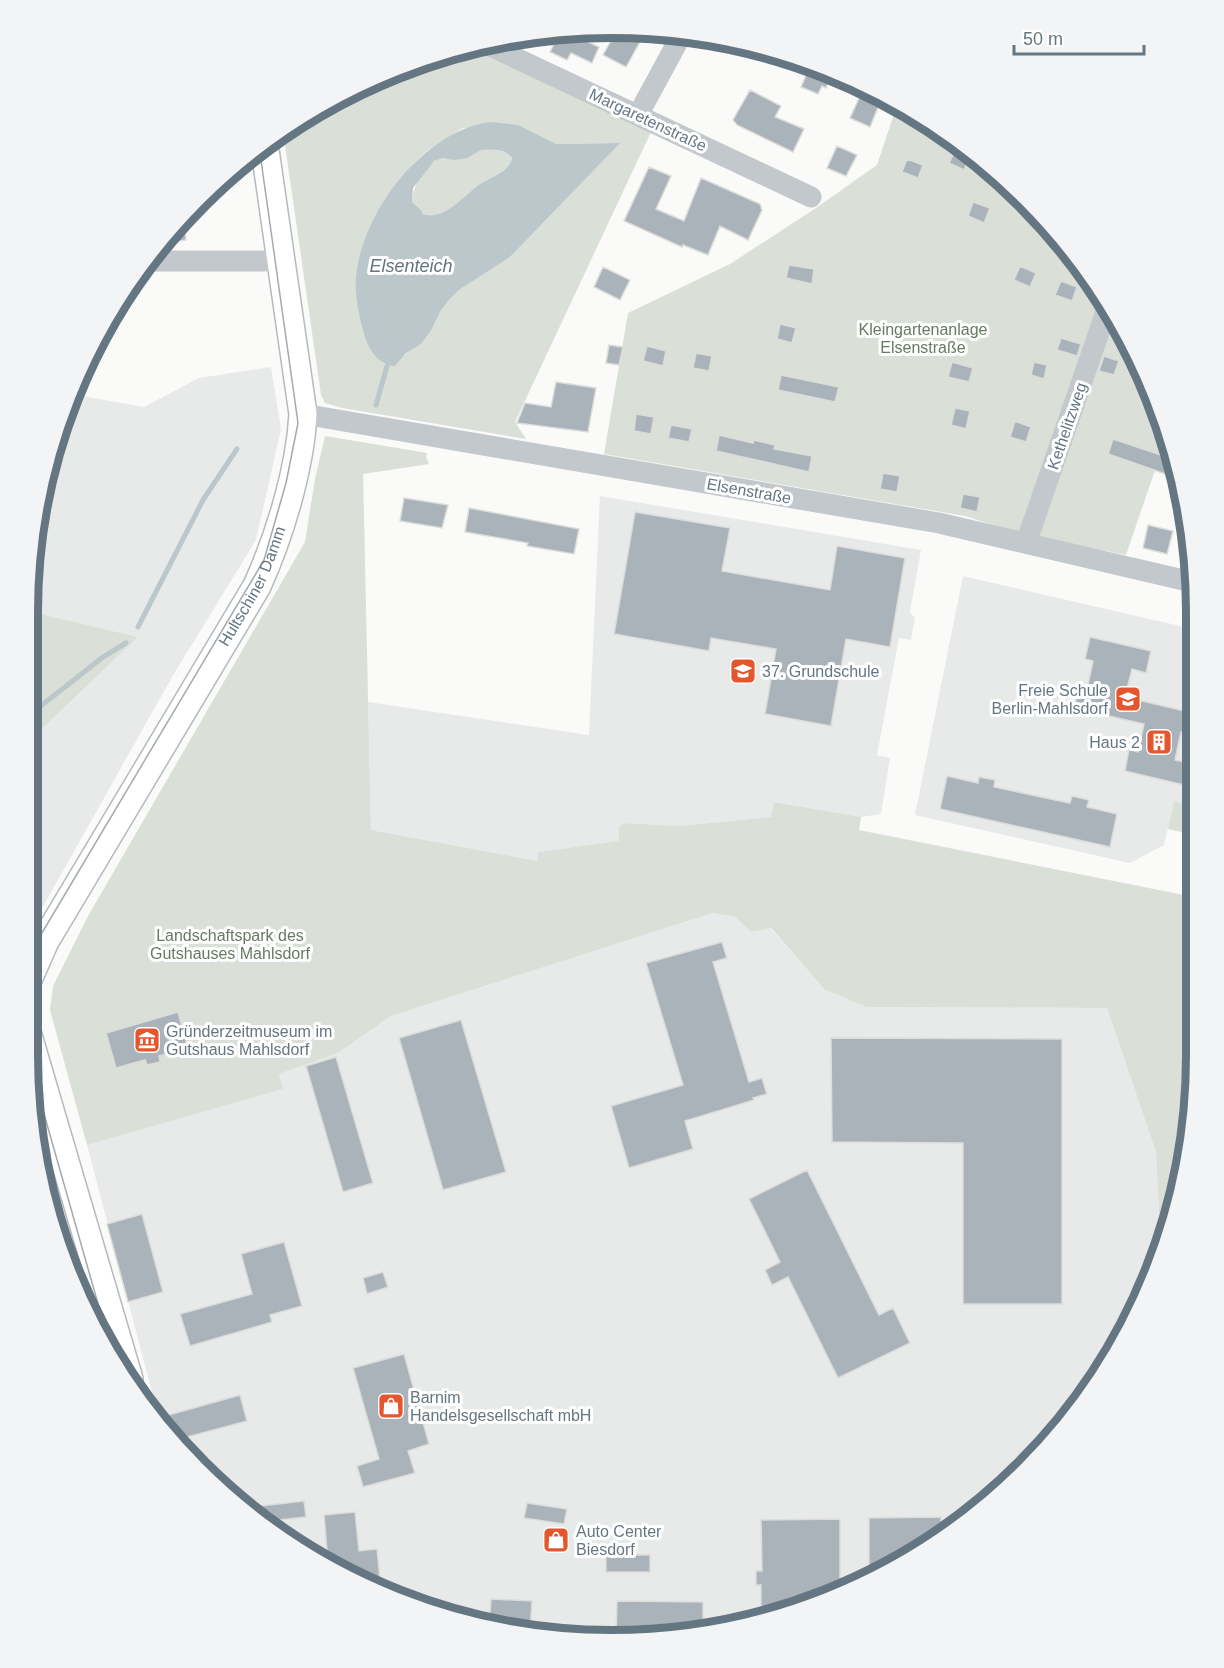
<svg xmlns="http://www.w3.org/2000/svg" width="1224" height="1668" font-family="Helvetica,sans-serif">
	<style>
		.built { fill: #e8e9e9 }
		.green { fill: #dadfd7; fill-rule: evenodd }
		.water { fill: #bbc7cb; fill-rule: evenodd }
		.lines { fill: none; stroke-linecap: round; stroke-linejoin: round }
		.stream { stroke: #bbc7cb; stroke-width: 5 }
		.building { fill: #aab3b9; stroke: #dcdcda; stroke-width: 1.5 }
		.major-casing { stroke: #b5babe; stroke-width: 30 }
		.minor { stroke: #c3c8cc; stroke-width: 21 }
		.major { stroke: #fff; stroke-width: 27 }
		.tram { stroke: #a2aab0; stroke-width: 1.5 }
		.labels { text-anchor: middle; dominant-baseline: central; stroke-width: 6; stroke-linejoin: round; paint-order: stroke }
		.street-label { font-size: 16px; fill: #657683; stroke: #fff }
		.park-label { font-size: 16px; fill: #687a64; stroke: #fff }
		.poi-label { font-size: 16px; fill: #657683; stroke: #fff; text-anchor: start }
		.water-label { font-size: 18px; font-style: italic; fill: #60757c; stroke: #fff }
		.rim { fill: none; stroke: #657683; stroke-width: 8 }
	</style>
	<rect width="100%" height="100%" fill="#fafaf8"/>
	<path class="built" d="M 271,367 L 281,429 L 256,540 L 172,677 L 27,935 L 28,742 L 138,637 L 28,611 L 28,574 L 47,460 L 76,395 L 144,407 L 199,378 Z
		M 600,496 L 921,550 L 910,612 L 915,618 L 911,640 L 899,638 L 877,755 L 890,758 L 881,814 L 861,817 L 774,802 L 772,817 L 679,826 L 623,823 L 620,841 L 539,852 L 538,861 L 371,830 L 368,702 L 589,735 Z
		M 963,576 L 1193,629 L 1194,806 L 1174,802 L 1164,845 L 1130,863 L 915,815 Z
		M 713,913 L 735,917 L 751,932 L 770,928 L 824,989 L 866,1007 L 1107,1008 L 1156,1152 L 1161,1254 L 1119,1348 L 1052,1441 L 968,1520 L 836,1597 L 651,1640 L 498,1630 L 353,1581 L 199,1470 L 159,1419 L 87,1145 L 283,1089 L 279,1074 L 338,1053 L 391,1016 Z"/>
	<path class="green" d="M 468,46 L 651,132 L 515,422 L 526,439 L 342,408 L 325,403 L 321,395 L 283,131 L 354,87 ZM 463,128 L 542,138 L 556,144 L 619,143 L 510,257 L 459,290 L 449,300 L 440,312 L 431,331 L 420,345 L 387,366 C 373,358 369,343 364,328 C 341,269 378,197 421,156 C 433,145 449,137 463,128 Z
		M 898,102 L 998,172 L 1076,256 L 1153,388 L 1166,438 L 1126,555 L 1021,534 L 965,516 L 604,454 L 628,313 L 730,264 L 816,208 L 877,165 Z
		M 480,150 C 493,150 504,148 512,158 C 508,172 490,177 480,184 C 463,196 446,221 423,214 L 421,210 L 412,202 C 413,186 425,160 444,158 C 463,155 461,162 480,150 Z
		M 325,436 L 427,453 L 426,457 L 429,464 L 363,474 L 371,830 L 538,861 L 538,852 L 619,841 L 619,828 L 623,823 L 679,826 L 771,817 L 774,802 L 861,817 L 859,830 L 1194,897 L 1196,1095 L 1166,1244 L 1161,1254 L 1156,1152 L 1107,1008 L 866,1007 L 824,989 L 771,928 L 751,932 L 735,917 L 713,913 L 391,1016 L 338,1053 L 279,1074 L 283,1089 L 87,1145 L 50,1010 L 53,986 L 88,916 L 305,542 L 315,479 Z
		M 28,611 L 138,637 L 28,742 Z
		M 1174,801 L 1194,806 L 1194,835 L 1168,829 Z"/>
	<path class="water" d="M 491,122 L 518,125 L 556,144 L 620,143 L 510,257 L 459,290 L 449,300 L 440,312 L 431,331 L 420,345 L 405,354 L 395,366 C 379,366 370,351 365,337 C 359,315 353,292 357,269 C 367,207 425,130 491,122 ZM 481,150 C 493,150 504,148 512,158 C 509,172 490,177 480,184 C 463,196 445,221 423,214 L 421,210 L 412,202 L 413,188 L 434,161 L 443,158 L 454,160 L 467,158 Z"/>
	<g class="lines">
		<path class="stream" d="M 376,405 L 387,366
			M 138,627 L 203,500 L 237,449
			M 28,716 L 103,657 L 126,643"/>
	</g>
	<path class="building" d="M 617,30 L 646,31 L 626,67 L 603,55 Z
		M 560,32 L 572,38 L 573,35 L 599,47 L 592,63 L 571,53 L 567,60 L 550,52 Z
		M 811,63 L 833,73 L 826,88 L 822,86 L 818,94 L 801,87 Z
		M 750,90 L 781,106 L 775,117 L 804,129 L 793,152 L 737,125 L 733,120 Z
		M 860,96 L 879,105 L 870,127 L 850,118 Z
		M 837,146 L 857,155 L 846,176 L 827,168 Z
		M 955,151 L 969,158 L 964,170 L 949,163 Z
		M 907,159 L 923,165 L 918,178 L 902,172 Z
		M 649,167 L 671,176 L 656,209 L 684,221 L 701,178 L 760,204 L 762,210 L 748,240 L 720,226 L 708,255 L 683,245 L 682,247 L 624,221 Z
		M 973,202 L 990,208 L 984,223 L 968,216 Z
		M 183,218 L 186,240 L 161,244 L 172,230 Z
		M 789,265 L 814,269 L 812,284 L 786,278 Z
		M 1020,266 L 1036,273 L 1030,287 L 1014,280 Z
		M 603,267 L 630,280 L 620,300 L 594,287 Z
		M 1061,281 L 1077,287 L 1072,301 L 1055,295 Z
		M 780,324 L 796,328 L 792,343 L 777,339 Z
		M 1061,338 L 1081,344 L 1077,356 L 1057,350 Z
		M 609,345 L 623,347 L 619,365 L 606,363 Z
		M 647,346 L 666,351 L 663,366 L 643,361 Z
		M 696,353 L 712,356 L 709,371 L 693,368 Z
		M 1104,356 L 1119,361 L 1114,375 L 1099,371 Z
		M 952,362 L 973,368 L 969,382 L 948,377 Z
		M 1034,362 L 1047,365 L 1044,379 L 1031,375 Z
		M 781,375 L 839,387 L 835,402 L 778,390 Z
		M 556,382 L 596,388 L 588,432 L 517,423 L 525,403 L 551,407 Z
		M 955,408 L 970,411 L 966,429 L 951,425 Z
		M 636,414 L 654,417 L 651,434 L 634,431 Z
		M 1015,421 L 1031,427 L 1026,442 L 1010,437 Z
		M 671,425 L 692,429 L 689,442 L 668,438 Z
		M 719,435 L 753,443 L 754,440 L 775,445 L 774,449 L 812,456 L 809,472 L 716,451 Z
		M 1113,439 L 1161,455 L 1166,440 L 1177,478 L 1108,454 Z
		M 883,473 L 900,476 L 897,492 L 880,489 Z
		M 963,494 L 980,497 L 977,512 L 960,508 Z
		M 404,498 L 448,505 L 442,528 L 400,521 Z
		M 469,508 L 579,529 L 574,554 L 527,546 L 528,543 L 465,532 Z
		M 635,512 L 730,528 L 722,571 L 830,590 L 837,546 L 905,558 L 890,647 L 846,639 L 831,726 L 765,714 L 776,649 L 711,638 L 709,651 L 614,634 Z
		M 1148,525 L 1173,531 L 1167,554 L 1143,548 Z
		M 1090,637 L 1151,651 L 1146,673 L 1132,669 L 1125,697 L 1193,713 L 1193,735 L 1181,732 L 1175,760 L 1189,763 L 1184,785 L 1125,771 L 1129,749 L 1138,752 L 1144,724 L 1074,708 L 1079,687 L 1087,689 L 1093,661 L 1085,659 Z
		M 947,776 L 978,783 L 979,777 L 995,780 L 994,787 L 1070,803 L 1072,796 L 1089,800 L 1087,807 L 1117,814 L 1110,847 L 940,809 Z
		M 722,942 L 727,958 L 713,962 L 749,1082 L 762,1078 L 767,1094 L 753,1098 L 754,1100 L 685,1121 L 693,1149 L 629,1168 L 611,1106 L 683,1085 L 646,963 Z
		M 178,1012 L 188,1048 L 159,1056 L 160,1062 L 147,1065 L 145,1060 L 116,1068 L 106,1033 Z
		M 461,1020 L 506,1172 L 443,1190 L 399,1038 Z
		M 831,1038 L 1062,1039 L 1062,1304 L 963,1304 L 963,1143 L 832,1142 Z
		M 336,1057 L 373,1183 L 343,1192 L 306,1066 Z
		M 807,1170 L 879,1315 L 893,1308 L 910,1343 L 838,1378 L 788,1277 L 772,1285 L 765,1270 L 780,1262 L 749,1199 Z
		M 142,1214 L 163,1292 L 128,1302 L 107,1224 Z
		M 284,1242 L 302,1306 L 270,1315 L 272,1322 L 190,1346 L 180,1314 L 252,1294 L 241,1254 Z
		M 383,1272 L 388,1287 L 367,1294 L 363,1278 Z
		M 404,1354 L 429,1444 L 408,1451 L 415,1473 L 363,1487 L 357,1466 L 379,1459 L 353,1368 Z
		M 240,1395 L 247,1421 L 176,1440 L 158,1418 Z
		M 304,1501 L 306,1517 L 269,1521 L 251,1507 Z
		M 527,1503 L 567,1509 L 564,1524 L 524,1518 Z
		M 355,1512 L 359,1551 L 377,1549 L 381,1590 L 353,1581 L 328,1563 L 324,1515 Z
		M 941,1517 L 941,1536 L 869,1577 L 869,1518 Z
		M 840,1519 L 840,1594 L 761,1614 L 761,1585 L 756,1585 L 756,1571 L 762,1571 L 761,1520 Z
		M 606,1555 L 650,1555 L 650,1572 L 606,1572 Z
		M 491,1599 L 532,1601 L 530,1632 L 498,1630 L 489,1627 Z
		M 617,1601 L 703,1602 L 703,1628 L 651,1640 L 616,1637 Z"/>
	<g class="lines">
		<defs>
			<g id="major">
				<path id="s1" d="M 27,982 L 45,941 L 257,586 C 280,535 300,469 303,414 L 264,143"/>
				<path d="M 27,1032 L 129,1379"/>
			</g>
		</defs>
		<use href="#major" class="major-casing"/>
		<path class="minor" d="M 484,43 L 811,197
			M 638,115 L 683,32
			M 147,261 L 263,261 L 280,259
			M 303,414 L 939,523 L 1192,582
			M 1026,543 L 1107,309"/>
		<use href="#major" class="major"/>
		<path class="tram" d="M 27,958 L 264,560 L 286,483 L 298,423 L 259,146
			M 27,1054 L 114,1360"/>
	</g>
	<defs>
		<symbol id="school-square" viewBox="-11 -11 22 22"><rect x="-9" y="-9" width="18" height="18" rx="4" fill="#e4572e" stroke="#fff"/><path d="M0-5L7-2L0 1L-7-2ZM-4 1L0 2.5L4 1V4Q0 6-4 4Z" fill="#fff"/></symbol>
		<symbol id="building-square" viewBox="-11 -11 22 22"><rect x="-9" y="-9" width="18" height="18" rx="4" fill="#e4572e" stroke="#fff"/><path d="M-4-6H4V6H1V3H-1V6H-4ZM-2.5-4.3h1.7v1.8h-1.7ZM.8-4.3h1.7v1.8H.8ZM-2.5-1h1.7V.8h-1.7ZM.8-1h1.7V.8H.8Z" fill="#fff"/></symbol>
		<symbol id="museum-square" viewBox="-11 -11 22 22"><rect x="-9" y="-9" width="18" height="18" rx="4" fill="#e4572e" stroke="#fff"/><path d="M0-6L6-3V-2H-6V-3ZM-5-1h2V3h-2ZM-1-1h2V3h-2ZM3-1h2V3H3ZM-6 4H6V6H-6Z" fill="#fff"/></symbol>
		<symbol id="shop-square" viewBox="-11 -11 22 22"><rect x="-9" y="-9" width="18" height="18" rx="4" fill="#e4572e" stroke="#fff"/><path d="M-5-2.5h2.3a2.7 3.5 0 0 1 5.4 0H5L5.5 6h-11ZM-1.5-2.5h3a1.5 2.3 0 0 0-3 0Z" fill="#fff"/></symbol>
	</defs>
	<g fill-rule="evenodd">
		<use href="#school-square" x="728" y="656" width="30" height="30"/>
		<use href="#school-square" x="1113" y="684" width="30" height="30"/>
		<use href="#building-square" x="1144" y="727" width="30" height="30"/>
		<use href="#museum-square" x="132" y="1025" width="30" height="30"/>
		<use href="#shop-square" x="376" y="1391" width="30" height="30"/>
		<use href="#shop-square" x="541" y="1525" width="30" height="30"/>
	</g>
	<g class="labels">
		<g class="street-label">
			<text transform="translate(648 120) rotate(25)">Margaretenstraße</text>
			<text transform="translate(1067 426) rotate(-71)">Kethelitzweg</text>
			<text transform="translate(749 491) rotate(10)">Elsenstraße</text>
			<text stroke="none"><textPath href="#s1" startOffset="456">Hultschiner Damm</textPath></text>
		</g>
		<g class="park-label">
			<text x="923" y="329">Kleingartenanlage<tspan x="923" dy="18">Elsenstraße</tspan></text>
			<text x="230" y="935">Landschaftspark des<tspan x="230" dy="18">Gutshauses Mahlsdorf</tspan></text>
		</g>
		<g class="poi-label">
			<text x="762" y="671">37. Grundschule</text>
			<text x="1108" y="690" text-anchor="end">Freie Schule<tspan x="1108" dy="18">Berlin-Mahlsdorf</tspan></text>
			<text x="1140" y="742" text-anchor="end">Haus 2</text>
			<text x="166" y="1031">Gründerzeitmuseum im<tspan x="166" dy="18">Gutshaus Mahlsdorf</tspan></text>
			<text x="410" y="1397">Barnim<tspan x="410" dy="18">Handelsgesellschaft mbH</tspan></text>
			<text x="576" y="1531">Auto Center<tspan x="576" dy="18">Biesdorf</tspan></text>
		</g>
		<g class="water-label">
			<text x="411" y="266">Elsenteich</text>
		</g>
	</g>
	<path d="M0 0H1224V1668H0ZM612 38H612A574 574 0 0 1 1186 612V1056A574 574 0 0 1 612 1630H612A574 574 0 0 1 38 1056V612A574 574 0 0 1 612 38Z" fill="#f3f4f5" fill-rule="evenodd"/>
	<path class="rim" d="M612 38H612A574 574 0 0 1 1186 612V1056A574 574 0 0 1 612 1630H612A574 574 0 0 1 38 1056V612A574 574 0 0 1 612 38Z"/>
	<path d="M1014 45v9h130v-9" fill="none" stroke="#657683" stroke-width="3"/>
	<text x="1023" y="45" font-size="18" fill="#657683" stroke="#ffffff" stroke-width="4.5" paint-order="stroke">50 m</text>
</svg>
